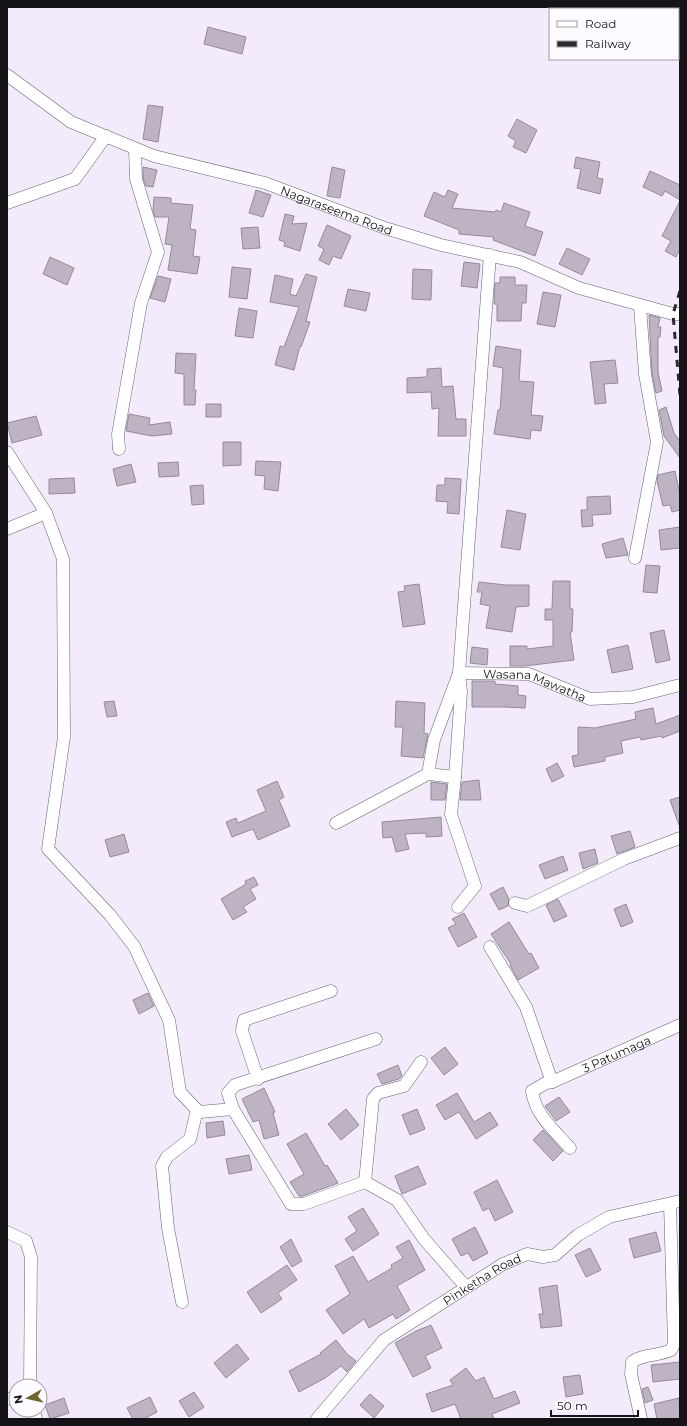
<svg xmlns="http://www.w3.org/2000/svg" width="687" height="1426" font-family="Montserrat,sans-serif">
	<style>
		.building { fill: #bdb3c3; stroke: #948a9a }
		.lines { fill: none; stroke-linecap: round; stroke-linejoin: round }
		.street-casing { stroke: #696171; stroke-width: 13 }
		.street { stroke: #fff; stroke-width: 12 }
		.rail { stroke: #2d2931; stroke-width: 3; stroke-dasharray: 7 7; stroke-linecap: butt }
		.labels { text-anchor: middle; dominant-baseline: central; stroke-width: 3.5; stroke-linejoin: round; paint-order: stroke }
		.street-label { font-size: 12px; fill: #151218; stroke: #fdfbff }
	</style>
	<rect width="100%" height="100%" fill="#f3eafc"/>
	<path class="building" d="M 208,27 L 246,37 L 242,54 L 204,44 Z
		M 148,105 L 163,107 L 158,142 L 143,139 Z
		M 517,119 L 537,130 L 526,153 L 513,147 L 516,141 L 508,136 Z
		M 576,157 L 600,162 L 597,178 L 603,179 L 600,194 L 577,188 L 581,169 L 574,168 Z
		M 143,167 L 157,170 L 153,187 L 146,186 L 143,178 Z
		M 332,167 L 345,170 L 340,198 L 327,196 Z
		M 650,171 L 680,185 L 680,200 L 665,191 L 662,196 L 643,187 Z
		M 256,190 L 271,195 L 263,217 L 249,213 Z
		M 448,190 L 458,194 L 452,208 L 495,212 L 496,210 L 501,212 L 504,203 L 530,212 L 525,226 L 543,232 L 535,256 L 493,240 L 494,237 L 459,234 L 459,230 L 424,216 L 434,192 L 445,197 Z
		M 154,197 L 171,198 L 171,203 L 193,205 L 190,229 L 196,230 L 193,256 L 200,257 L 197,274 L 168,270 L 172,245 L 165,244 L 169,217 L 155,217 L 153,210 Z
		M 680,201 L 680,249 L 676,257 L 665,251 L 671,241 L 662,236 Z
		M 285,214 L 294,216 L 292,224 L 307,223 L 300,251 L 284,246 L 285,242 L 279,240 Z
		M 327,225 L 351,236 L 341,259 L 333,256 L 329,265 L 319,260 L 324,249 L 318,246 Z
		M 258,227 L 260,248 L 243,249 L 241,228 Z
		M 567,248 L 590,259 L 582,275 L 559,264 Z
		M 50,257 L 74,268 L 67,285 L 43,274 Z
		M 464,262 L 480,264 L 477,288 L 461,286 Z
		M 232,267 L 251,269 L 247,299 L 229,297 Z
		M 413,269 L 432,270 L 431,300 L 412,299 Z
		M 306,274 L 317,277 L 306,321 L 310,322 L 301,347 L 300,346 L 294,370 L 275,365 L 280,346 L 284,347 L 299,307 L 270,302 L 275,275 L 293,279 L 290,294 L 296,296 Z
		M 158,276 L 171,279 L 165,302 L 150,298 Z
		M 500,277 L 515,277 L 515,285 L 527,285 L 526,303 L 522,303 L 521,321 L 497,321 L 497,304 L 494,304 L 495,283 L 500,283 Z
		M 348,289 L 370,293 L 366,311 L 344,306 Z
		M 543,292 L 561,295 L 555,327 L 537,324 Z
		M 239,308 L 257,311 L 253,338 L 235,336 Z
		M 649,315 L 660,318 L 658,327 L 661,327 L 660,337 L 658,337 L 658,372 L 662,391 L 656,393 L 652,373 Z
		M 496,346 L 521,350 L 519,381 L 534,382 L 531,415 L 543,416 L 541,431 L 531,430 L 530,439 L 494,434 L 498,410 L 500,410 L 503,368 L 493,366 Z
		M 176,353 L 196,354 L 194,390 L 196,390 L 195,405 L 184,405 L 184,374 L 175,373 Z
		M 615,360 L 618,383 L 604,384 L 606,403 L 595,404 L 590,362 Z
		M 441,368 L 442,387 L 453,386 L 456,419 L 466,419 L 466,436 L 438,436 L 439,408 L 432,409 L 431,392 L 407,393 L 407,378 L 427,377 L 427,369 Z
		M 206,404 L 221,404 L 221,417 L 206,417 Z
		M 666,407 L 674,433 L 680,441 L 680,458 L 664,436 L 659,410 Z
		M 129,414 L 150,418 L 149,425 L 170,422 L 172,434 L 152,436 L 126,431 Z
		M 36,416 L 42,435 L 12,443 L 7,423 Z
		M 223,442 L 241,442 L 241,465 L 223,466 Z
		M 256,461 L 281,462 L 278,491 L 264,489 L 265,476 L 255,475 Z
		M 178,462 L 179,476 L 159,477 L 158,463 Z
		M 131,464 L 136,482 L 117,486 L 113,469 Z
		M 675,471 L 680,495 L 680,510 L 672,512 L 670,505 L 663,506 L 657,481 L 658,475 Z
		M 74,478 L 75,493 L 49,494 L 49,479 Z
		M 445,478 L 461,479 L 459,514 L 447,513 L 448,502 L 436,501 L 437,485 L 445,485 Z
		M 203,485 L 204,504 L 192,505 L 190,486 Z
		M 610,496 L 611,514 L 592,515 L 593,526 L 582,527 L 581,510 L 587,510 L 587,497 Z
		M 507,510 L 526,514 L 520,550 L 501,547 Z
		M 680,527 L 680,548 L 661,550 L 659,530 Z
		M 623,538 L 628,555 L 606,558 L 602,544 Z
		M 646,565 L 660,566 L 657,593 L 643,592 Z
		M 553,581 L 570,581 L 570,609 L 573,609 L 572,632 L 570,632 L 574,660 L 525,666 L 510,666 L 510,646 L 527,646 L 527,649 L 553,646 L 553,620 L 545,620 L 545,609 L 552,609 Z
		M 479,582 L 506,585 L 529,585 L 529,606 L 516,607 L 512,632 L 486,628 L 490,606 L 480,604 L 482,592 L 477,592 Z
		M 419,584 L 425,624 L 403,627 L 398,592 L 405,591 L 404,586 Z
		M 664,630 L 670,660 L 656,663 L 650,633 Z
		M 628,645 L 633,669 L 612,673 L 607,650 Z
		M 472,647 L 488,649 L 487,665 L 470,663 Z
		M 472,681 L 495,681 L 495,684 L 518,686 L 518,695 L 526,696 L 525,708 L 504,707 L 472,707 Z
		M 114,701 L 117,716 L 107,717 L 104,702 Z
		M 396,701 L 425,703 L 424,733 L 428,734 L 423,758 L 401,756 L 403,727 L 395,727 Z
		M 653,708 L 656,724 L 680,715 L 680,731 L 662,738 L 661,736 L 641,740 L 640,737 L 621,741 L 623,753 L 605,757 L 605,761 L 574,767 L 572,756 L 578,755 L 578,727 L 595,728 L 636,719 L 635,712 Z
		M 557,763 L 564,776 L 552,782 L 546,769 Z
		M 479,780 L 481,800 L 460,800 L 462,782 Z
		M 277,781 L 284,797 L 279,800 L 290,826 L 258,840 L 253,829 L 232,837 L 226,822 L 236,818 L 238,823 L 266,811 L 257,790 Z
		M 431,782 L 447,784 L 445,800 L 431,800 Z
		M 680,797 L 680,825 L 679,825 L 670,800 Z
		M 441,817 L 442,836 L 426,837 L 426,833 L 405,834 L 409,849 L 396,852 L 392,837 L 383,838 L 382,822 Z
		M 630,831 L 635,847 L 617,854 L 611,836 Z
		M 124,834 L 129,852 L 110,857 L 105,840 Z
		M 595,849 L 598,863 L 583,869 L 579,853 Z
		M 563,856 L 568,870 L 545,879 L 539,865 Z
		M 254,877 L 258,885 L 250,889 L 256,899 L 243,907 L 247,912 L 233,920 L 221,899 L 246,884 L 245,881 Z
		M 503,887 L 509,899 L 508,906 L 499,910 L 490,894 Z
		M 558,899 L 567,916 L 554,922 L 546,905 Z
		M 626,904 L 633,922 L 621,927 L 614,909 Z
		M 464,913 L 477,937 L 458,947 L 448,928 L 456,924 L 452,919 Z
		M 509,922 L 529,954 L 531,953 L 539,968 L 518,980 L 510,965 L 511,964 L 491,934 Z
		M 148,993 L 154,1006 L 139,1014 L 133,1000 Z
		M 445,1047 L 458,1064 L 444,1075 L 431,1058 Z
		M 398,1065 L 402,1076 L 399,1079 L 382,1084 L 377,1074 Z
		M 264,1088 L 275,1112 L 273,1113 L 279,1135 L 264,1139 L 259,1120 L 253,1122 L 242,1099 Z
		M 457,1093 L 474,1122 L 490,1112 L 498,1125 L 476,1139 L 459,1112 L 445,1120 L 436,1105 Z
		M 559,1097 L 570,1112 L 556,1121 L 545,1106 Z
		M 346,1109 L 359,1125 L 341,1140 L 328,1124 Z
		M 417,1109 L 425,1129 L 410,1135 L 402,1115 Z
		M 223,1121 L 225,1135 L 207,1138 L 206,1123 Z
		M 543,1130 L 563,1151 L 553,1161 L 533,1140 Z
		M 306,1133 L 325,1166 L 327,1165 L 338,1183 L 303,1196 L 299,1196 L 290,1182 L 304,1174 L 287,1144 Z
		M 249,1155 L 252,1170 L 229,1174 L 226,1159 Z
		M 418,1166 L 426,1184 L 402,1194 L 395,1176 Z
		M 497,1180 L 513,1212 L 495,1221 L 489,1208 L 483,1211 L 474,1192 Z
		M 363,1208 L 379,1234 L 353,1251 L 345,1239 L 357,1231 L 348,1217 Z
		M 475,1227 L 488,1253 L 473,1261 L 468,1253 L 461,1256 L 452,1239 Z
		M 656,1232 L 661,1251 L 634,1258 L 629,1239 Z
		M 291,1239 L 302,1261 L 292,1267 L 280,1247 Z
		M 409,1240 L 425,1270 L 397,1286 L 410,1310 L 396,1319 L 393,1314 L 369,1328 L 364,1319 L 343,1334 L 326,1310 L 350,1294 L 335,1266 L 353,1256 L 368,1282 L 392,1268 L 391,1265 L 403,1258 L 396,1247 Z
		M 590,1248 L 601,1270 L 586,1277 L 575,1255 Z
		M 287,1265 L 297,1280 L 278,1293 L 282,1299 L 261,1313 L 247,1292 Z
		M 557,1285 L 562,1326 L 541,1328 L 539,1314 L 543,1314 L 539,1288 Z
		M 431,1325 L 442,1348 L 425,1356 L 431,1368 L 413,1377 L 395,1343 L 416,1331 Z
		M 336,1340 L 347,1354 L 356,1361 L 347,1372 L 341,1366 L 325,1378 L 299,1392 L 289,1371 L 321,1354 L 320,1353 Z
		M 237,1344 L 249,1359 L 226,1378 L 214,1363 Z
		M 680,1362 L 680,1379 L 653,1382 L 651,1365 Z
		M 466,1368 L 476,1381 L 484,1377 L 494,1399 L 515,1391 L 520,1403 L 492,1414 L 494,1419 L 461,1419 L 455,1404 L 432,1412 L 426,1394 L 453,1385 L 450,1380 Z
		M 580,1375 L 583,1394 L 566,1397 L 563,1377 Z
		M 648,1387 L 653,1400 L 645,1403 L 642,1389 Z
		M 194,1392 L 204,1407 L 189,1417 L 179,1401 Z
		M 370,1394 L 384,1406 L 374,1418 L 360,1405 Z
		M 150,1397 L 157,1412 L 144,1419 L 133,1419 L 127,1408 Z
		M 64,1398 L 69,1413 L 50,1419 L 45,1405 Z
		M 679,1398 L 680,1419 L 657,1419 L 654,1404 Z"/>
	<g class="lines">
		<defs>
			<g id="street">
				<path id="s1" d="M 7,75 L 71,122 L 154,156 L 265,183 L 385,228 L 441,245 L 520,262 L 579,288 L 673,314 L 680,314"/>
				<path d="M 7,203 L 75,179 L 106,136"/>
				<path d="M 119,449 L 118,434 L 141,303 L 158,252 L 136,179 L 135,149"/>
				<path d="M 7,452 L 46,513 L 63,559 L 64,737 L 48,849 L 110,915 L 134,946 L 169,1020 L 180,1092 L 197,1110 L 200,1112 L 233,1109"/>
				<path d="M 7,529 L 46,513"/>
				<path d="M 635,558 L 657,442 L 645,374 L 640,306"/>
				<path id="s2" d="M 455,777 L 461,692 L 459,673 L 529,674 L 590,699 L 633,697 L 680,685"/>
				<path d="M 336,823 L 428,774"/>
				<path d="M 515,903 L 527,906 L 624,859 L 680,838"/>
				<path d="M 458,907 L 475,886 L 451,814 L 455,777 L 428,774 L 434,740 L 459,673 L 490,255"/>
				<path d="M 490,947 L 526,1007 L 552,1082"/>
				<path d="M 421,1062 L 404,1086 L 378,1093 L 373,1099 L 365,1182 L 397,1200 L 424,1239 L 466,1287"/>
				<path d="M 258,1079 L 242,1031 L 244,1020 L 331,991"/>
				<path id="s3" d="M 570,1148 C 555,1131 535,1115 532,1091 L 546,1083 L 552,1082 L 680,1025"/>
				<path d="M 365,1182 L 304,1204 L 291,1204 L 233,1109 L 228,1093 L 235,1085 L 376,1039"/>
				<path d="M 7,1232 L 26,1241 L 31,1257 L 30,1386"/>
				<path d="M 182,1302 L 168,1228 L 162,1166 L 167,1157 L 190,1139 L 197,1110"/>
				<path d="M 7,1399 L 16,1397"/>
				<path d="M 34,1410 L 36,1419"/>
				<path id="s4" d="M 317,1419 L 384,1340 L 503,1264 L 527,1254 L 543,1257 L 555,1255 L 578,1235 L 609,1217 L 680,1201"/>
				<path d="M 641,1419 L 631,1374 L 632,1362 C 642,1354 659,1356 671,1350 L 674,1344 L 670,1204"/>
			</g>
		</defs>
		<use href="#street" class="street-casing"/>
		<use href="#street" class="street"/>
		<path class="rail" d="M 680,291 L 673,314 L 680,395"/>
	</g>
	<g class="labels">
		<g class="street-label">
			<text stroke="none"><textPath href="#s1" startOffset="360">Nagaraseema Road</textPath></text>
			<text stroke="none"><textPath href="#s2" startOffset="182">Wasana Mawatha</textPath></text>
			<text stroke="none"><textPath href="#s3" startOffset="162">3 Patumaga</textPath></text>
			<text stroke="none"><textPath href="#s4" startOffset="219">Pinketha Road</textPath></text>
		</g>
	</g>
	<rect width="687" height="1426" fill="none" stroke="#151218" stroke-width="16"/>
	<rect x="549" y="8" width="130" height="52" fill="#fdfbff" stroke="#a09ea3"/>
	<rect x="557" y="21" width="20" height="6" fill="#ffffff" stroke="#a09ea3"/>
	<text x="585" y="28" font-size="12" fill="#151218">Road</text>
	<rect x="557" y="41" width="20" height="6" fill="#2d2931" stroke="#a09ea3"/>
	<text x="585" y="48" font-size="12" fill="#151218">Railway</text>
	<g transform="translate(28 1398) rotate(262)"><circle r="19" fill="#fdfbff" stroke="#a09ea3"/>
	<path d="M0-3L7 15L0 10L-7 15Z" fill="#6e6431"/>
	<text y="-6" font-size="11" font-weight="bold" text-anchor="middle" fill="#151218">N</text>
	</g>
	<path d="M551 1410v6h87v-6" fill="none" stroke="#151218" stroke-width="2"/>
	<text x="557" y="1410" font-size="12" fill="#151218" stroke="#fdfbff" stroke-width="3" paint-order="stroke">50 m</text>
</svg>
